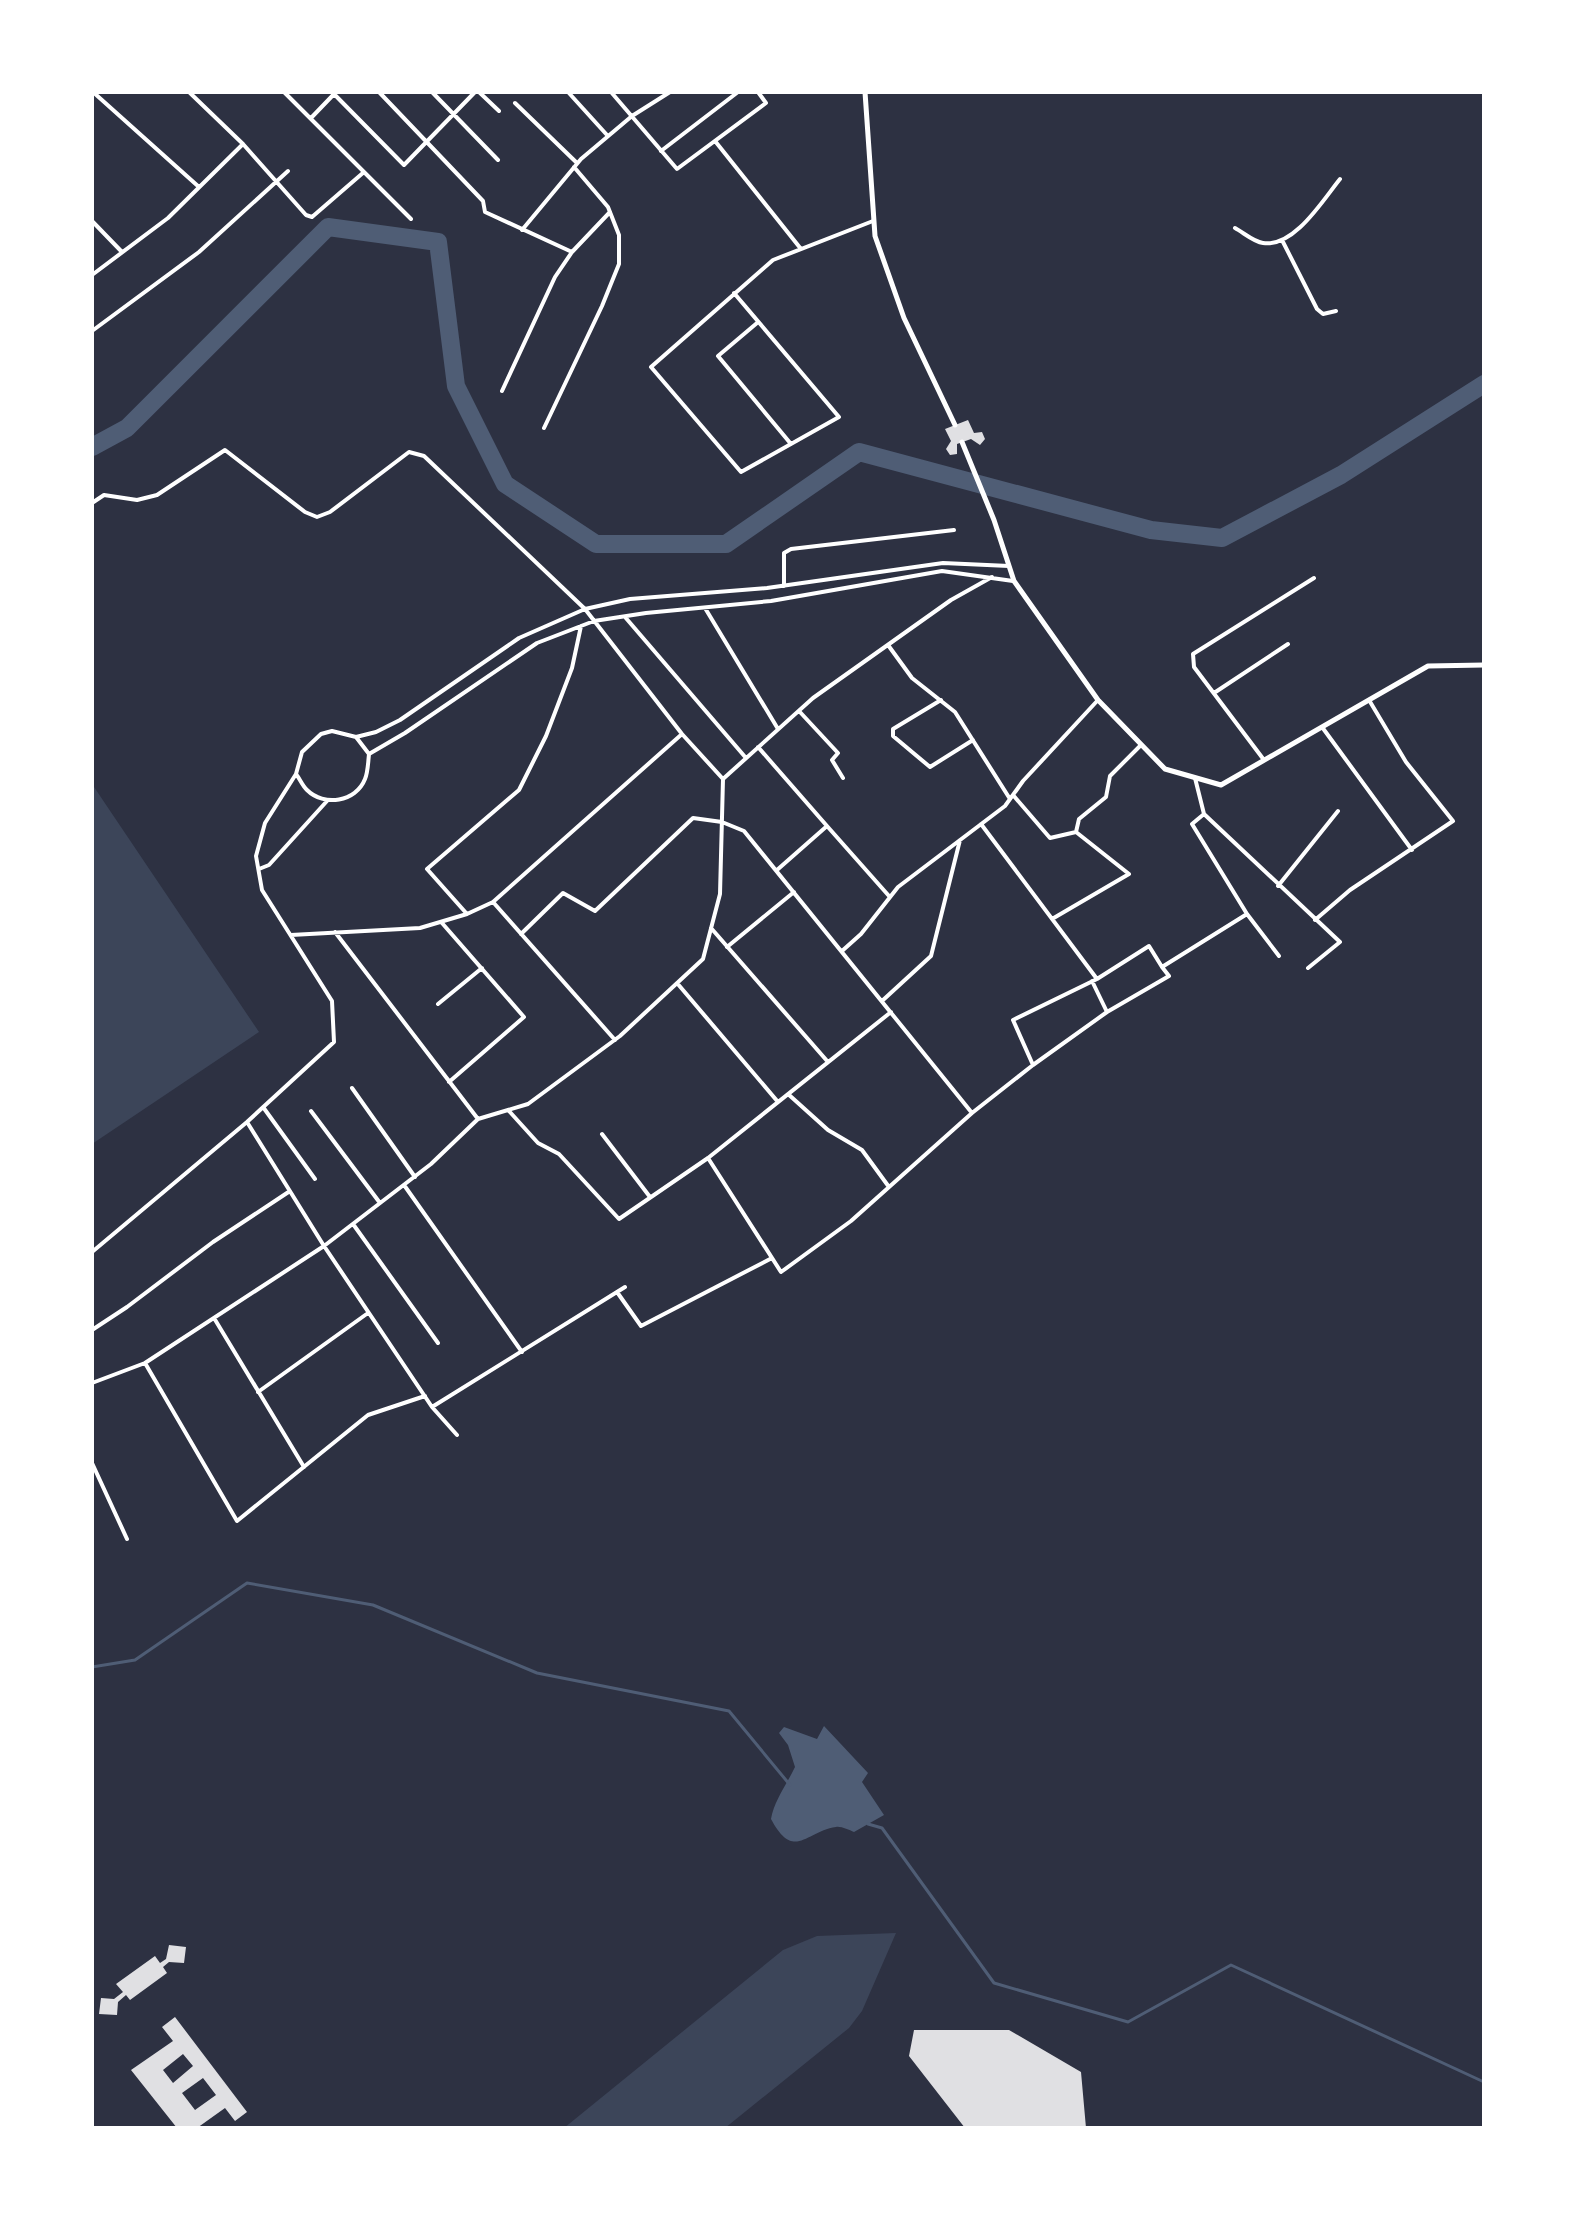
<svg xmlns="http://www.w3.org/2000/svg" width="1576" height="2220" font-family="'Golos Text',sans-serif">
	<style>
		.green { fill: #3c4559 }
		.water { fill: #4f5d75 }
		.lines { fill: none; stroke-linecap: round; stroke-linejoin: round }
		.stream { stroke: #4f5d75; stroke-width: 3 }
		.river { stroke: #4f5d75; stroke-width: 18 }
		.building { fill: #e0e0e3; fill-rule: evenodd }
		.minor { stroke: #fff; stroke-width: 4 }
		.tertiary { stroke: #fff; stroke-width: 5 }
	</style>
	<rect width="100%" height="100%" fill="#2d3142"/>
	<path class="green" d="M 92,784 L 259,1032 L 92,1144 Z
		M 896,1933 L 862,2011 L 849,2028 L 725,2128 L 564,2128 L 783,1950 L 817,1936 Z"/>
	<path class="water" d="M 824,1726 L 868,1773 L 862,1782 L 884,1815 L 854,1832 C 849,1830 841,1826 836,1827 C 806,1831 794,1862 771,1819 C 774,1801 787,1784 795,1767 L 788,1745 L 779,1733 L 784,1727 L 817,1739 Z"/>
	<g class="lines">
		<path class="stream" d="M 92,1667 L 135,1660 L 247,1583 L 373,1605 L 537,1673 L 729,1711 L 790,1785
			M 868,1824 L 882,1828 L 994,1983 L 1128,2022 L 1231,1965 L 1484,2082"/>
		<path class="river" d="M 92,447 L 127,428 L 328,227 L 438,242 L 456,386 L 505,484 L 596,544 L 726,544 L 859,452 L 1151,530 L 1222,538 L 1341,475 L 1484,384"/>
	</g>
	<path class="building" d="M 968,420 L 974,433 L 982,432 L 985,439 L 980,445 L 971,439 L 957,444 L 957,454 L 950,455 L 946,449 L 951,441 L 945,429 Z
		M 169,1945 L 186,1947 L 184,1963 L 169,1962 L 163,1967 L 167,1973 L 130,2000 L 126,1995 L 118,2002 L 117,2015 L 99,2014 L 101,1998 L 114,1999 L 123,1992 L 116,1984 L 155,1956 L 160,1963 L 166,1959 Z
		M 175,2017 L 247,2112 L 235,2121 L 225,2108 L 197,2128 L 177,2128 L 131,2070 L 173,2041 L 162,2027 ZM 183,2054 L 193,2066 L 173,2083 L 163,2070 ZM 203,2078 L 216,2095 L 195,2110 L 182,2093 Z
		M 914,2030 L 1009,2030 L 1081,2072 L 1086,2128 L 965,2128 L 909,2056 Z"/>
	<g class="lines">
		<path class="minor" d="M 93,92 L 199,187
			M 189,92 L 243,144 L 306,215 L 312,217 L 364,172
			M 284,92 L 411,219
			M 379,92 L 483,201 L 485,212 L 572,252
			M 432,92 L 498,160
			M 479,92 L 499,111
			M 568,92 L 607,135
			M 611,92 L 677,169 L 766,103 L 758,92
			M 334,94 L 404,165 L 475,92
			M 515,103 L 577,163
			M 311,118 L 336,92
			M 715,141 L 801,249
			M 661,151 L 738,92
			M 92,221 L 122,252
			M 1235,228 C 1244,233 1254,242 1263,243 C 1294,248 1323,200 1340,179
			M 522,230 L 581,159 L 632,116 L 670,92
			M 1282,240 L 1317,309 L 1323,314 L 1336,311
			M 92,275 L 168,218 L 243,144
			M 734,293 L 839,417 L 741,472 L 651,367 L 773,260 L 873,221
			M 757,323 L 718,356 L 791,444
			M 92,331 L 199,252 L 288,171
			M 502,391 L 555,277 L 572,252 L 610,212
			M 544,428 L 602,306 L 619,264 L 619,235 L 608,207 L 574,167
			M 92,503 L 104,495 L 137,500 L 157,495 L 225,450 L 305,512 L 317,517 L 330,512 L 409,452 L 424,456 L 585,609 L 682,734 L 723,779
			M 784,586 L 784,553 L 791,549 L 954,530
			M 705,608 L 778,729
			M 625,617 L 746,758
			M 888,645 L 912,678 L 955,712 L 1010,799
			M 1214,693 L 1288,644
			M 941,700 L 893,729 L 893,736 L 930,767 L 973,740
			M 799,711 L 838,753 L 832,760 L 843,778
			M 1322,727 L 1412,850
			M 356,737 L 369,754
			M 758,747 L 827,826 L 777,870
			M 1264,760 L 1194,667 L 1193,654 L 1314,578
			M 296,774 C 300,779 302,785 307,790 C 324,807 356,802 365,779 C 368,772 368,763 369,754 L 405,733 L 537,643 L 594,621 L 646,613 L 771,601 L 942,571 L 1013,581
			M 1013,795 L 1050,838 L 1076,832 L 1079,819 L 1106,797 L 1110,776 L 1141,745
			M 1204,814 L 1340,942 L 1308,968
			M 981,824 L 1097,979
			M 827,826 L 889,896
			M 259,869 L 269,865 L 327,801
			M 1278,886 L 1338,811
			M 493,902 L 615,1040
			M 467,914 L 427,869 L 519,790 L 546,736 L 572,668 L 581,626
			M 1247,914 L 1279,956
			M 1052,919 L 1129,874 L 1076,832
			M 1315,920 L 1350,890 L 1453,821 L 1406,762 L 1369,700
			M 442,923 L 524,1017 L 449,1082
			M 711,928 L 828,1062
			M 335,932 L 478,1119
			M 521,934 L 563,893 L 595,911 L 693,818 L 722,822 L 744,831 L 972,1113
			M 291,935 L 420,928 L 467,914 L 493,902 L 682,734
			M 727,947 L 794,892
			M 842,951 L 861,934 L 898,887 L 1005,806 L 1023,781 L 1098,700
			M 1092,981 L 1107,1012 L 1169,976 L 1162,967
			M 677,983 L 778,1102
			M 882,1001 L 931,956 L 960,840
			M 438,1004 L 482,968
			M 1033,1065 L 1013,1020 L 1097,979 L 1149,946 L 1162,967 L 1247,914 L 1192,824 L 1204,814 L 1195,778
			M 352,1088 L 415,1177
			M 788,1094 L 828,1130 L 862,1150 L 889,1187
			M 263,1107 L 315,1179
			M 311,1111 L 380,1203
			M 509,1111 L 538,1143 L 559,1154 L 619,1219 L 708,1158 L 891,1012
			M 247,1122 L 324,1246 L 432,1407 L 457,1435
			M 602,1134 L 650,1197
			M 708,1158 L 781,1272 L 851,1221 L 972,1113 L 1033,1065 L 1107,1012
			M 404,1185 L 522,1352
			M 353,1224 L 438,1343
			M 92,1252 L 247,1122 L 334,1042 L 332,1001 L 262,890 L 256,856 L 265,823 L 296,774 L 302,752 L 321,734 L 332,731 L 356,737 L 376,732 L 400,720 L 519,638 L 585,609 L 630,599 L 767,588 L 943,563 L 1009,566
			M 617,1292 L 641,1326 L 772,1258
			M 214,1318 L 304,1467
			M 92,1330 L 127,1307 L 213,1242 L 290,1191
			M 145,1363 L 237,1521 L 368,1415 L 425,1396
			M 92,1383 L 145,1363 L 324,1246 L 431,1164 L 478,1119 L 528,1104 L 620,1036 L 703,959 L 720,894 L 723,779 L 813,698 L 951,600 L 992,577
			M 258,1392 L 368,1313
			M 432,1407 L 625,1287
			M 92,1463 L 127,1539"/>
		<path class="tertiary" d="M 865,92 L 875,236 L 904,318 L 955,425
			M 962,442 L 994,520 L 1014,581 L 1098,700 L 1165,769 L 1221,785 L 1428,666 L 1484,665"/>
	</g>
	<rect width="1576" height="2220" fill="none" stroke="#ffffff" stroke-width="188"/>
</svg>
